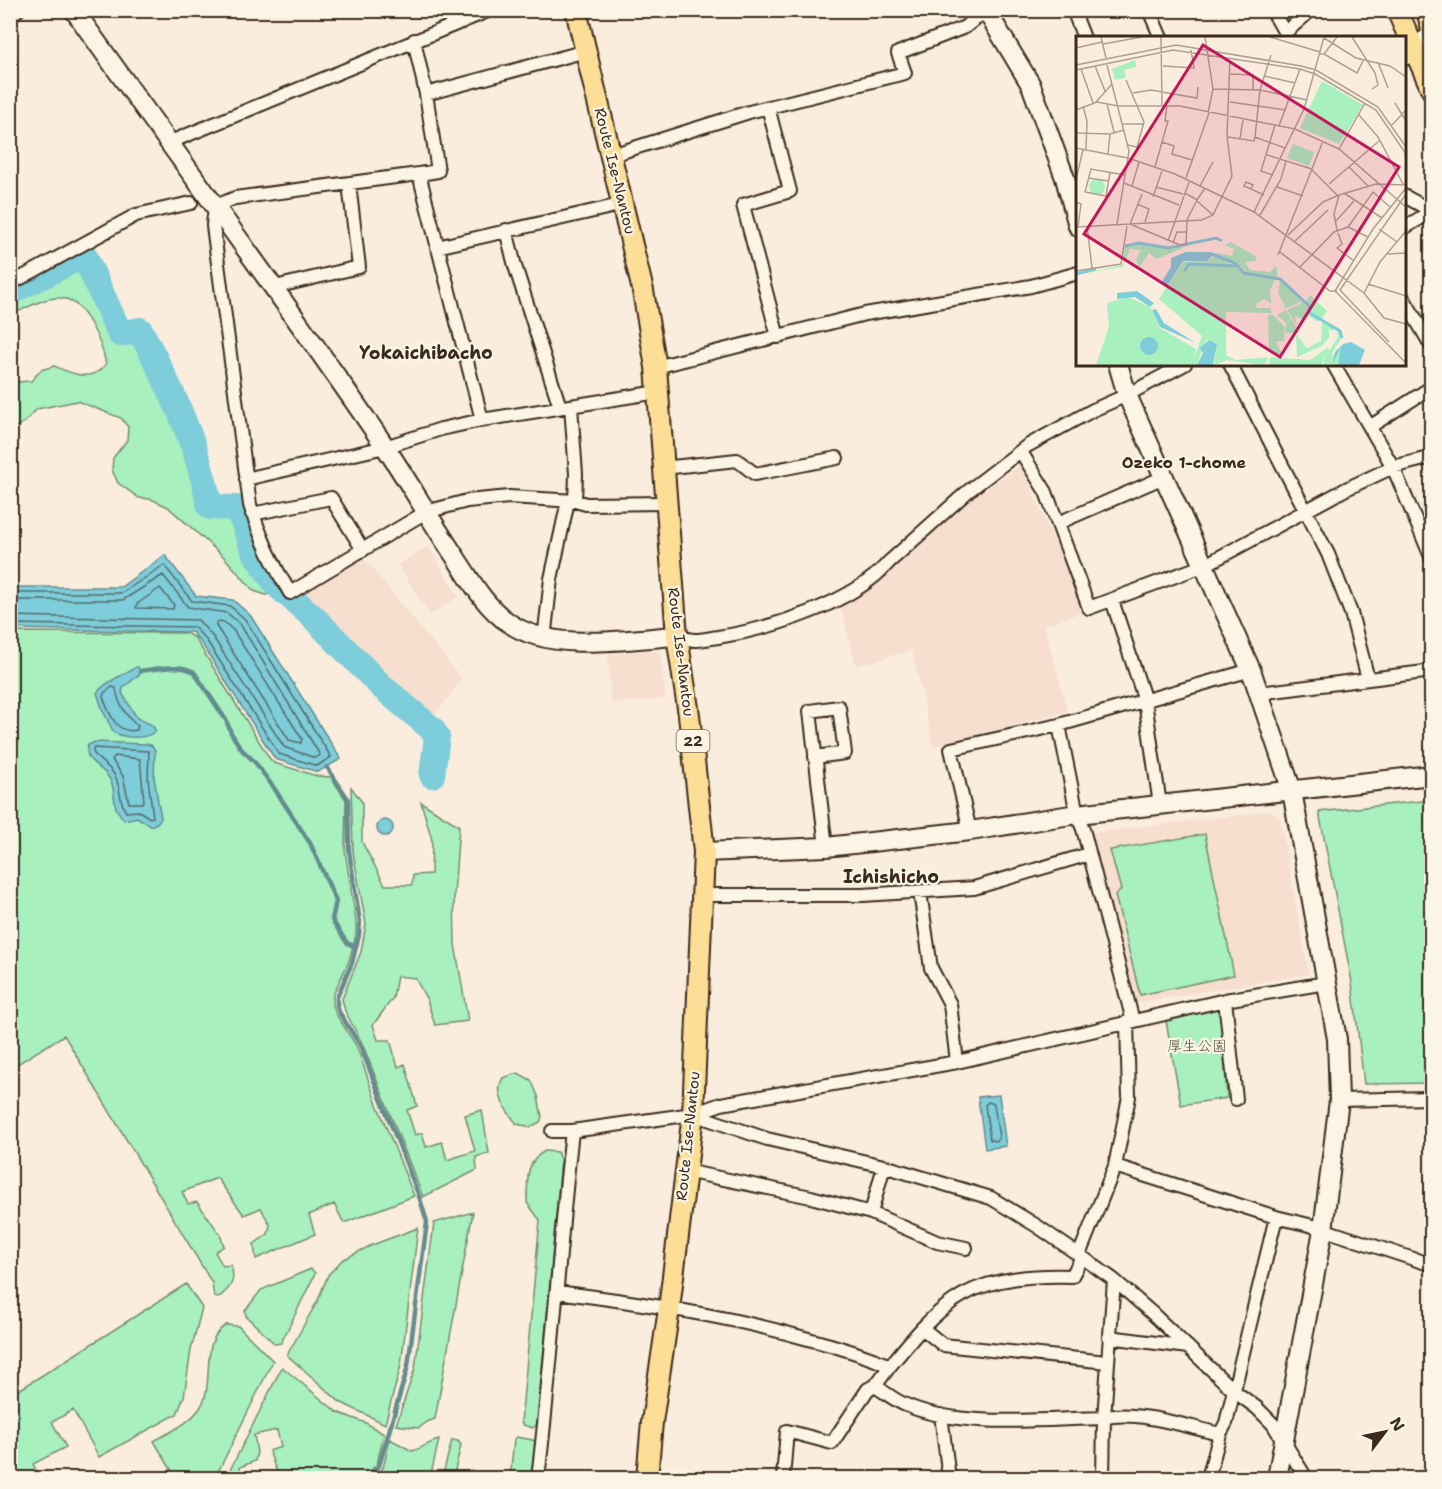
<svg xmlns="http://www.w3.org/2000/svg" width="1442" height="1489" font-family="'Shantell Sans','Klee One',sans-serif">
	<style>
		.built { fill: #f6dfcf }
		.green { fill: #a8f0be; stroke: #728d6e; stroke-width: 1.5 }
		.water { fill: #7ecdda; stroke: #638c8f; stroke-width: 1.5 }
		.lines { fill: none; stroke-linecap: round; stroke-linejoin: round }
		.shore { stroke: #566b69; stroke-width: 1.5 }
		.stream { stroke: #638c8f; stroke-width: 4.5 }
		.river { stroke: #7ecdda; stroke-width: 26 }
		.street-casing { stroke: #3b2a1e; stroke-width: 16 }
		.secondary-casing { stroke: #3b2a1e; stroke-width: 22 }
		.primary-casing { stroke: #3b2a1e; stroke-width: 24 }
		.street { stroke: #fcf5e5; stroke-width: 12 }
		.secondary { stroke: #fcf5e5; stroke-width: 18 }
		.primary { stroke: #fdde96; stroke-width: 20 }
		.labels { text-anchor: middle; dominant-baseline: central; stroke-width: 4.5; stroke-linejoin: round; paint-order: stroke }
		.shield { fill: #fcf5e5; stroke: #75675a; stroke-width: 1.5 }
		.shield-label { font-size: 14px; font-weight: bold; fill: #3b2a1e }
		.street-label { font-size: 15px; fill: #3b2a1e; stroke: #fcf5e5 }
		.park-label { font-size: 15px; fill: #51523e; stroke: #fcf5e5 }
		.neighbourhood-label { font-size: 16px; font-weight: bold; fill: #3b2a1e; stroke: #fcf5e5 }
		.quarter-label { font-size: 18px; font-weight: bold; fill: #3b2a1e; stroke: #fcf5e5 }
		.inset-river { fill: none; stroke: #7ecdda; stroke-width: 3 }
		.inset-road { fill: none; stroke: #ae9f91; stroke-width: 1.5 }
		.view { fill: #c2185b; fill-opacity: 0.15; stroke: #c2185b; stroke-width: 3 }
		.inset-edge { fill: none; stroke: #3b2a1e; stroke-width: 3 }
	</style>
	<rect width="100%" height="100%" fill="#fbeddd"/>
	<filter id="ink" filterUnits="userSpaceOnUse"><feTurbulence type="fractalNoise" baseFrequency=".0167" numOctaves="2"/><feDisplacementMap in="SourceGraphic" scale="12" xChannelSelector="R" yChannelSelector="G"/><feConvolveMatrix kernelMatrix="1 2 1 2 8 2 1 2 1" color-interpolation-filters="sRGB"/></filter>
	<g filter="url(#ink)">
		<path class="built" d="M 1021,465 L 1085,611 L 1044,625 L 1068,711 L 933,746 L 912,650 L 856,666 L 840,604 L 877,579 L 974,497 Z
			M 428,546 L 459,596 L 430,615 L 398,565 Z
			M 364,558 L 462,679 L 441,707 L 428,720 L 298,599 Z
			M 654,650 L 660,654 L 666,699 L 611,703 L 608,654 Z
			M 1271,811 L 1280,818 L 1309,974 L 1131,1004 L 1089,833 Z"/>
		<path class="green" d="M 82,259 L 118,338 L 138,333 C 166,390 197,448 208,510 L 230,510 L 234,513 L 252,556 L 272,586 L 272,593 L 266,595 L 254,591 L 224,557 L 168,507 L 151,499 L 139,498 L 118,483 L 112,470 L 113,458 L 127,440 L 128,427 L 121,418 L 77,401 L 37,409 L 25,422 L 14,428 L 11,425 L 11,385 L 16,382 L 31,381 L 41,370 L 54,366 C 72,374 92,383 106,364 C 102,344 84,298 60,298 C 43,297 25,309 11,315 L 11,294 Z
			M 11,632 L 186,633 L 195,638 L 270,759 L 274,763 L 317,776 L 331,777 L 346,800 L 345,851 L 356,921 L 356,935 L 349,961 L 333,995 L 333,1004 L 336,1014 L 357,1047 L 375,1099 L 414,1196 L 344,1223 L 334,1204 L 309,1215 L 315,1234 L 256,1259 L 254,1244 L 268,1234 L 270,1225 L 261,1208 L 244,1215 L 217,1178 L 182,1192 L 188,1204 L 197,1202 L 220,1234 L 224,1246 L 215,1252 L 223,1266 L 231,1265 C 236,1281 231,1288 218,1298 L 214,1297 L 212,1283 L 64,1035 L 11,1068 Z
			M 351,787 L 362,802 L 362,842 L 385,885 L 412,885 L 413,875 L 431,874 L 432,840 L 421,802 L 459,826 L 454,895 L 455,944 L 468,1021 L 435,1025 L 427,1000 L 415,978 L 397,976 L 393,998 L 373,1025 L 378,1040 L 390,1040 L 398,1067 L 405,1064 L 417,1106 L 407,1110 L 415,1135 L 422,1133 L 426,1147 L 442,1142 L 447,1160 L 475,1151 L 465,1115 L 482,1110 L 489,1153 L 476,1157 L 477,1170 L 423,1197 L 362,1043 L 345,1011 L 342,999 L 361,952 L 366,924 L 353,852 Z
			M 1431,800 L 1431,1083 L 1364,1084 L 1352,982 L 1319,812 Z
			M 1205,834 L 1234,975 L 1140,995 L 1115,895 L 1121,890 L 1110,850 Z
			M 1216,1009 L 1221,1013 L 1227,1098 L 1181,1105 L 1166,1021 Z
			M 518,1073 L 531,1080 L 538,1096 L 542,1117 L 540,1122 L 531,1127 L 517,1124 C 507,1112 493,1094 503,1078 Z
			M 545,1151 L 557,1152 L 561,1161 L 537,1424 L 533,1428 L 523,1425 L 521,1422 L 540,1220 L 527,1203 C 528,1181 524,1162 545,1151 Z
			M 473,1212 L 435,1419 L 427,1422 L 419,1428 L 396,1425 L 415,1368 L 434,1223 Z
			M 418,1228 L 401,1365 L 385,1424 L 340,1402 L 287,1355 L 318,1300 L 328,1275 L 342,1260 L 372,1245 Z
			M 311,1269 L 315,1273 L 314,1276 L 281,1343 L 275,1344 L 246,1316 L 245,1311 L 261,1290 Z
			M 186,1284 L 202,1308 L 191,1350 L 184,1397 L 177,1414 L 99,1457 L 73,1410 L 52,1422 L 66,1447 L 33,1464 L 40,1478 L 12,1478 L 11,1395 Z
			M 226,1325 L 238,1326 L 273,1361 L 215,1478 L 176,1478 L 154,1441 C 171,1431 189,1424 200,1408 C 216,1384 198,1342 226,1325 Z
			M 282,1367 L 337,1412 L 366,1423 L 384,1434 L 377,1464 L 363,1478 L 279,1478 L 269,1451 L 281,1447 L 277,1430 L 254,1435 L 257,1452 L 255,1461 L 240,1467 L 241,1472 L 227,1476 Z
			M 516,1437 L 533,1440 L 535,1442 L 531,1478 L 510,1478 L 514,1439 Z
			M 390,1439 L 412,1451 C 423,1448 429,1442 439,1440 L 430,1478 L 373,1478 L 383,1468 Z
			M 452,1440 L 458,1441 L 461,1445 L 453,1478 L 442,1478 Z"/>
		<path class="water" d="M 165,555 L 196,596 L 233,600 L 250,615 L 341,759 L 318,772 L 275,759 L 202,644 L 192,632 L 11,629 L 11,587 L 121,587 Z
			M 136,667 L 138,667 L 141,673 L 123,688 L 122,693 L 137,718 L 152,725 L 156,731 C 145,740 127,738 114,733 L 103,711 L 97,693 C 107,680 123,676 136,667 Z
			M 95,742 L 145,744 L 151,745 L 155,750 L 154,778 L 161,818 L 157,823 L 151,826 L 137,817 L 124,820 C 121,816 118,812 116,808 C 113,797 115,784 107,775 C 99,765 83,761 88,745 Z
			M377 828a8 8 0 1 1 16 0a8 8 0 1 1-16 0Z
			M 999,1095 L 1006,1146 L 985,1149 L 978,1097 Z"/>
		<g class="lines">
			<path class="shore" d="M 160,588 L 174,605 L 173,609 L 136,608 L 137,604 Z
				M 10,593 L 122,593 L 164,565 L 192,601 L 230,606 L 245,619 L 331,757 L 317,766 L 279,754 L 207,641 L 194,627 L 10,624
				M 10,600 L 123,600 L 163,575 L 188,607 L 227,613 L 240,624 L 320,755 L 315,758 L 284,747 L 213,637 L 198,620 L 10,616
				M 219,621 L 224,622 L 233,630 L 302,739 L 301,743 L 289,740 L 216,626 L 216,623 Z
				M 112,687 L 116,688 C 117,702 127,718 138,726 L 137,730 C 116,735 109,713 103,697 L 104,693 Z
				M 93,748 L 149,751 L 148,779 L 153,817 L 150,818 L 139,811 L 126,812 C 119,802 121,787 115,776 C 110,766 99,762 93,752 Z
				M 115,756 L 140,759 L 144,801 L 142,803 L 129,803 L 123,776 L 112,760 Z
				M 988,1102 L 994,1104 L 999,1138 L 996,1141 L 990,1140 L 985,1105 Z"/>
			<path class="stream" d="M 140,671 C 156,669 180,663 194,672 L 226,720 L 231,733 L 242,750 L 254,761 L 274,788 L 310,843 L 336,901 L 332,920 L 347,943 L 356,947
				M 327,767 L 348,799 L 349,851 L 360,922 L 359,935 L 352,963 L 337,997 L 337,1005 L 339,1012 L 360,1045 L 420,1199 L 427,1222 L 408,1366 L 379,1466 L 367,1478"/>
			<path class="river" d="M 10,292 L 84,255 L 120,334 L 140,330 C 170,386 198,445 210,507 L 236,508 L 243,521 L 255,553 L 276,584 L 313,617 L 381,686 L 432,729 L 437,737 L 432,775"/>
			<defs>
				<path id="street" d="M 457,10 L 462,22
					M 1073,10 L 1084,38
					M 1149,10 L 1161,38
					M 1272,10 L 1285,33 L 1311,10
					M 10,15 L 18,10
					M 414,40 L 426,94 L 438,171 L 419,174 L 482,420
					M 426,94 L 586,51
					M 768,107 L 790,191 L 743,205 L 778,337
					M 168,143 L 490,10
					M 612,155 L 749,112 L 905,73 L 898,53 L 965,27 L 986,10
					M 419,174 L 235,198 C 216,206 214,205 213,226 L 250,505 C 260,537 273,565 290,593 L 426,512 L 467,501 L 509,497 L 575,501
					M 1404,196 L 1432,211
					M 1404,228 L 1432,211
					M 506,230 L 515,266 L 560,407
					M 437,247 L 624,204
					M 10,284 L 136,215 L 191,203
					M 275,287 L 359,267 L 349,184
					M 1404,299 L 1432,347
					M 1230,364 L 1328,554 L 1351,613 L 1368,679
					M 1333,364 L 1393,467 L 1432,559
					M 656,367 L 865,314 L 1031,286 L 1078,273
					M 571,406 L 576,474 L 575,501 L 586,504 L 666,503
					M 1371,426 L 1432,387
					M 1021,452 L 1046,492 L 1089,608 L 1205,565 L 1346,489 L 1393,467 L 1432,457
					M 663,468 L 737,460 L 755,474 L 837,458
					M 246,479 L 385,447 L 441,429 L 482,420 L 658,392
					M 252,514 L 331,498 L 363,550
					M 1058,523 L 1164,477
					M 1112,600 L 1145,701 L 1160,805
					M 677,636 C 682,637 689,640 695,640 C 702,640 710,638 718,637 C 770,629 854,603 889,562 L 967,492 L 1027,446 L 1093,410 L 1127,395 L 1185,364
					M 544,639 L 551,579 L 568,501
					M 1259,693 L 1432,671
					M 1059,725 L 1077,814 L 1083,829 L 1133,1021
					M 815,757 L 845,753 L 839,707 L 810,711 L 826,847
					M 970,831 L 951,749 L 1059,725 L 1251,670
					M 920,892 L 931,968 L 950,1004 L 957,1062
					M 703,895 L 863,895 L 974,888 L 1089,854
					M 1225,1000 L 1236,1099
					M 1339,1100 L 1432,1098
					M 693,1114 L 767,1139 L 884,1166 L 991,1198 L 1037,1226 L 1082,1257 L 1114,1280 L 1153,1314 L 1234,1391 L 1257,1408 L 1273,1424 L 1306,1478
					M 552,1131 L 572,1131 L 693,1114 L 721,1104 L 957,1062 L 1225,1000 L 1326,983
					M 1115,1166 L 1276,1217 L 1313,1226 L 1432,1265
					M 685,1171 L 811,1197 L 871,1213 L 937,1242 L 966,1248
					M 871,1213 L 884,1166
					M 1079,1255 L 1115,1166 L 1129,1097 L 1127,1022
					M 557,1292 C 643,1303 729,1316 812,1340 C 839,1347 865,1355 890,1366 L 875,1386 C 885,1392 895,1401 906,1405 C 962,1429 1044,1419 1104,1418 C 1133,1409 1190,1427 1220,1434 L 1208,1478
					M 922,1328 L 943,1345 L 1107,1362
					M 1109,1337 L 1188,1347
					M 890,1366 C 911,1340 933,1312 963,1295 C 995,1277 1036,1275 1072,1276 L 1082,1257
					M 941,1415 L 949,1478
					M 1220,1434 L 1226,1423 L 1276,1217
					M 538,1478 C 552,1363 559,1247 572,1131
					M 783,1478 L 787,1431 L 832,1443 L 868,1389 L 875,1386
					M 1103,1478 L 1104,1418 L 1114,1280"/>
				<path id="secondary" d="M 74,10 C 177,156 284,298 384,445 C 408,481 430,519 454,555 C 470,579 484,606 509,623 C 552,653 626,639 677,636
					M 986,10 L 1031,85 L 1065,178 L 1078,226
					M 1404,56 L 1432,35
					M 1118,364 L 1127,395 L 1251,670 L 1292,791 L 1337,1039 L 1339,1100 L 1323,1230 L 1277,1478
					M 704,852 L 826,847 L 970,831 L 1077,814 L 1432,775"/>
				<path id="primary" d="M 576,10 L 643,291 L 656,367 L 677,636 L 689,715 L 704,852 L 693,1114 L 669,1309 L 652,1422 L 647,1478
					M 1397,10 L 1432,90
					M 1427,10 L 1432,30"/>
			</defs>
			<use href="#street" class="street-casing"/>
			<use href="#secondary" class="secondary-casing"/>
			<use href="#primary" class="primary-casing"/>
			<use href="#street" class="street"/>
			<use href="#secondary" class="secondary"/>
			<use href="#primary" class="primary"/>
		</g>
	</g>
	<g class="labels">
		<rect class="shield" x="676.5" y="730" width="33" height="22" rx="4.5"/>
		<g class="shield-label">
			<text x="693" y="741">22</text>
		</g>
		<g class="street-label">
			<text transform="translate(615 171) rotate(76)">Route Ise-Nantou</text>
			<text transform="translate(681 652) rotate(83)">Route Ise-Nantou</text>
			<text transform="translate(688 1136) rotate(-84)">Route Ise-Nantou</text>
		</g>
		<g class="park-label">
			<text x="1197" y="1046">厚生公園</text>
		</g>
		<g class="neighbourhood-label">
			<text x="1184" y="462">Ozeko 1-chome</text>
		</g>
		<g class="quarter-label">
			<text x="426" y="353">Yokaichibacho</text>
			<text x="891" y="877">Ichishicho</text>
		</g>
	</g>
	<g transform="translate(1076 36)">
		<rect width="330" height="330" fill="#fbeddd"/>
		<path d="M 59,24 L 60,31 L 48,34 L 50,42 L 39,44 L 36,33 ZM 246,45 L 287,69 L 263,108 L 224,92 ZM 217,108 L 238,116 L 233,130 L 211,122 ZM13 151a8 8 0 1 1 16 0a8 8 0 1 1-16 0ZM 155,206 L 181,221 L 179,225 L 169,226 L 174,234 L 194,236 L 199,231 L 194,226 L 201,232 L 201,241 L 170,236 L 160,226 L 142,219 L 168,237 L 200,242 L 194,254 L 195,268 L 189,263 L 181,267 L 180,272 L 194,272 L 196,277 L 150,276 L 150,319 L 160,324 L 192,321 L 191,326 L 184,329 L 151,324 L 138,329 L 141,307 L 130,304 L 121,329 L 20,329 L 33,291 L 31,267 L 52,261 L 74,271 L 84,292 L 120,313 L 118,322 L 126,300 L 83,263 L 107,226 L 131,225 L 141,217 L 156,220 L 158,213 L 148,209 ZM 63,208 L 109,211 L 81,223 L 73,217 L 63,232 L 60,223 L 65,214 L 54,213 L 47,231 L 11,237 L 47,229 L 49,209 ZM 204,244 L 221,258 L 227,265 L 210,272 L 202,257 ZM 234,259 L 251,275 L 246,283 L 235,277 L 230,265 ZM 228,266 L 234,278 L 244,283 L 242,286 L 231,279 L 227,283 L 219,280 L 221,290 L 211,274 ZM 210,274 L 222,294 L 222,297 L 210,297 L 210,287 L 201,279 ZM 197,279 L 209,291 L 208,305 L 200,305 L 206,319 L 193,316 L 192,279 ZM 246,284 L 259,292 L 257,295 L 252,293 L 254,300 L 246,310 L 221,321 L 220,298 L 231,312 L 245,305 ZM 261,294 L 264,295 L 266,301 L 256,317 L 257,321 L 266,311 L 262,329 L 257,329 L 257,321 L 256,329 L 248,329 L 248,319 L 246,329 L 193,329 L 194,321 L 234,324 L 252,311 L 253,315 L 262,301 Z" fill="#a8f0be"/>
		<path d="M 110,216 L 136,216 L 136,220 L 131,225 L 107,225 L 91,250 L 85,247 L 95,231 L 95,222 ZM 61,255 L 78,267 L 74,271 L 59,261 L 41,263 L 41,257 ZM 80,273 L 88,287 L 120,307 L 84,291 L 76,274 ZM64 310a9 9 0 1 1 18 0a9 9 0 1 1-18 0ZM 133,304 L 141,308 L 137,329 L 121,329 L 127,317 L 124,312 ZM 275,306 L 289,314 L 283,329 L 262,329 L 265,311 L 256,329 L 259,316 L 267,308 Z" fill="#7ecdda"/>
		<path class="inset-river" d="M 49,210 L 63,207 L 92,212 L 140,202 L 146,205M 136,218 L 159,227 L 168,237 L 204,243 L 232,269 L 234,277 L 264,295 L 266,302M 108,235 L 113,228 L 162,230M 0,238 L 20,233"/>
		<path class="inset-road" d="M 25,1 L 30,22M 85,1 L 86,69M 129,1 L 137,53 L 132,77M 194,1 L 244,16M 276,1 L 299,37 L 302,49 L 296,53M 248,2 L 280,22 L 314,30 L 330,41M 27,8 L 66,1M 0,12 L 26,6M 244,18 L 248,18 L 261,1M 248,18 L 281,37 L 287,25M 302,26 L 312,52M 0,29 L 100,9 L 225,30 L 240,34 L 302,71 L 330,111M 31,29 L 53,115 L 41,188M 19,30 L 29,55M 87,30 L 118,32 L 115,14M 5,33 L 17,67M 0,34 L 97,14 L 224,33 L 239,38 L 300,74 L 330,118M 154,38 L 177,39 L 177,53M 188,40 L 219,47M 50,44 L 68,86 L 61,111 L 52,109M 137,53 L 184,54 L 231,64M 57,57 L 75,54 L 121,62 L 122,51M 20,66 L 36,48M 154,66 L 210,74M 319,67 L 330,85M 31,68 L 38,96M 7,70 L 11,85 L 10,114M 0,74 L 21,66 L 42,70 L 104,70 L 219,93 L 263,113 L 330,171M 283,79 L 302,101 L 327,148M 46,88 L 68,88M 316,89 L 330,74M 203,90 L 224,33M 0,97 L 34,98 L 48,94M 152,101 L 178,105 L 179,101 L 209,112M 179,101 L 184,54 L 195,19M 164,102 L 167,84M 86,106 L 98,110 L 96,118 L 116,124M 0,112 L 52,122 L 99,138 L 178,176 L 288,257 L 308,282 L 330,288M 263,113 L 289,67M 32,118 L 34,98M 191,119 L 236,133M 79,131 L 92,85 L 89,85 L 91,69M 273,131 L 293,151M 236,134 L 262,160M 34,137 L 30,160 L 9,156 L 15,133 L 49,139M 197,139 L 185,135 L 199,89M 12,142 L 33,145M 110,142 L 133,77M 0,143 L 7,114M 48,147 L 103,169M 253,148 L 303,105M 56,150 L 63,126M 124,150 L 137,126M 80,151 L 107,158M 201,151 L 227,160M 330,152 L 297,193 L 259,255 L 330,327M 175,153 L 177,149 L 170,146 L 168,150 L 175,153 L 188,159M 109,157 L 121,164 L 129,152M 268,157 L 306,182M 66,158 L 54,188 L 104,209 L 110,209 L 111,184 L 121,164M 77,161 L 86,135M 121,165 L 137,179M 0,166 L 5,168 L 2,191M 61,168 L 73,173 L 69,186M 178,176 L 228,73 L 248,1M 184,179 L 205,143 L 210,125M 259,186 L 278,165M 11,190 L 16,232M 0,191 L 126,184 L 137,179 L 156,140 L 151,100 L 154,22M 272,191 L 292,201M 303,193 L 321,206M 261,194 L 258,178 L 263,159M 262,197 L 266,208 L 261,212 L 278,225M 212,199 L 247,166 L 263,159 L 300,148 L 330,149M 92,205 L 113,146M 219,205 L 252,174M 97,207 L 101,196 L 110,196M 204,216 L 254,255 L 261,255M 311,218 L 330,217M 202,219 L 247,105M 224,231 L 258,196 L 272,191 L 297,156 L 314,171M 258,234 L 269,218M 0,235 L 45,228 L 51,190M 292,248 L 330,260M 288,257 L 304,226 L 330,195M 313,306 L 264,254 L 330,158"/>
		<path class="view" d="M 127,9 L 323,131 L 204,321 L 8,198 Z"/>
		<rect width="330" height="330" class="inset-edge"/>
	</g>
	<rect width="1442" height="1489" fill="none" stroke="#fcf5e5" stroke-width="36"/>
	<rect x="18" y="18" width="1406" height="1453" fill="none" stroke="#3b2a1e" stroke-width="2" filter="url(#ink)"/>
	<g transform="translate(1385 1432) rotate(58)" stroke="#fcf5e5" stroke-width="4.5" paint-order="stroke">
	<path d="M0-4.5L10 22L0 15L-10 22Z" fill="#3b2a1e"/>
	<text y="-9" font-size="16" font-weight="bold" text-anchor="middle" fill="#3b2a1e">N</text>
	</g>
</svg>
